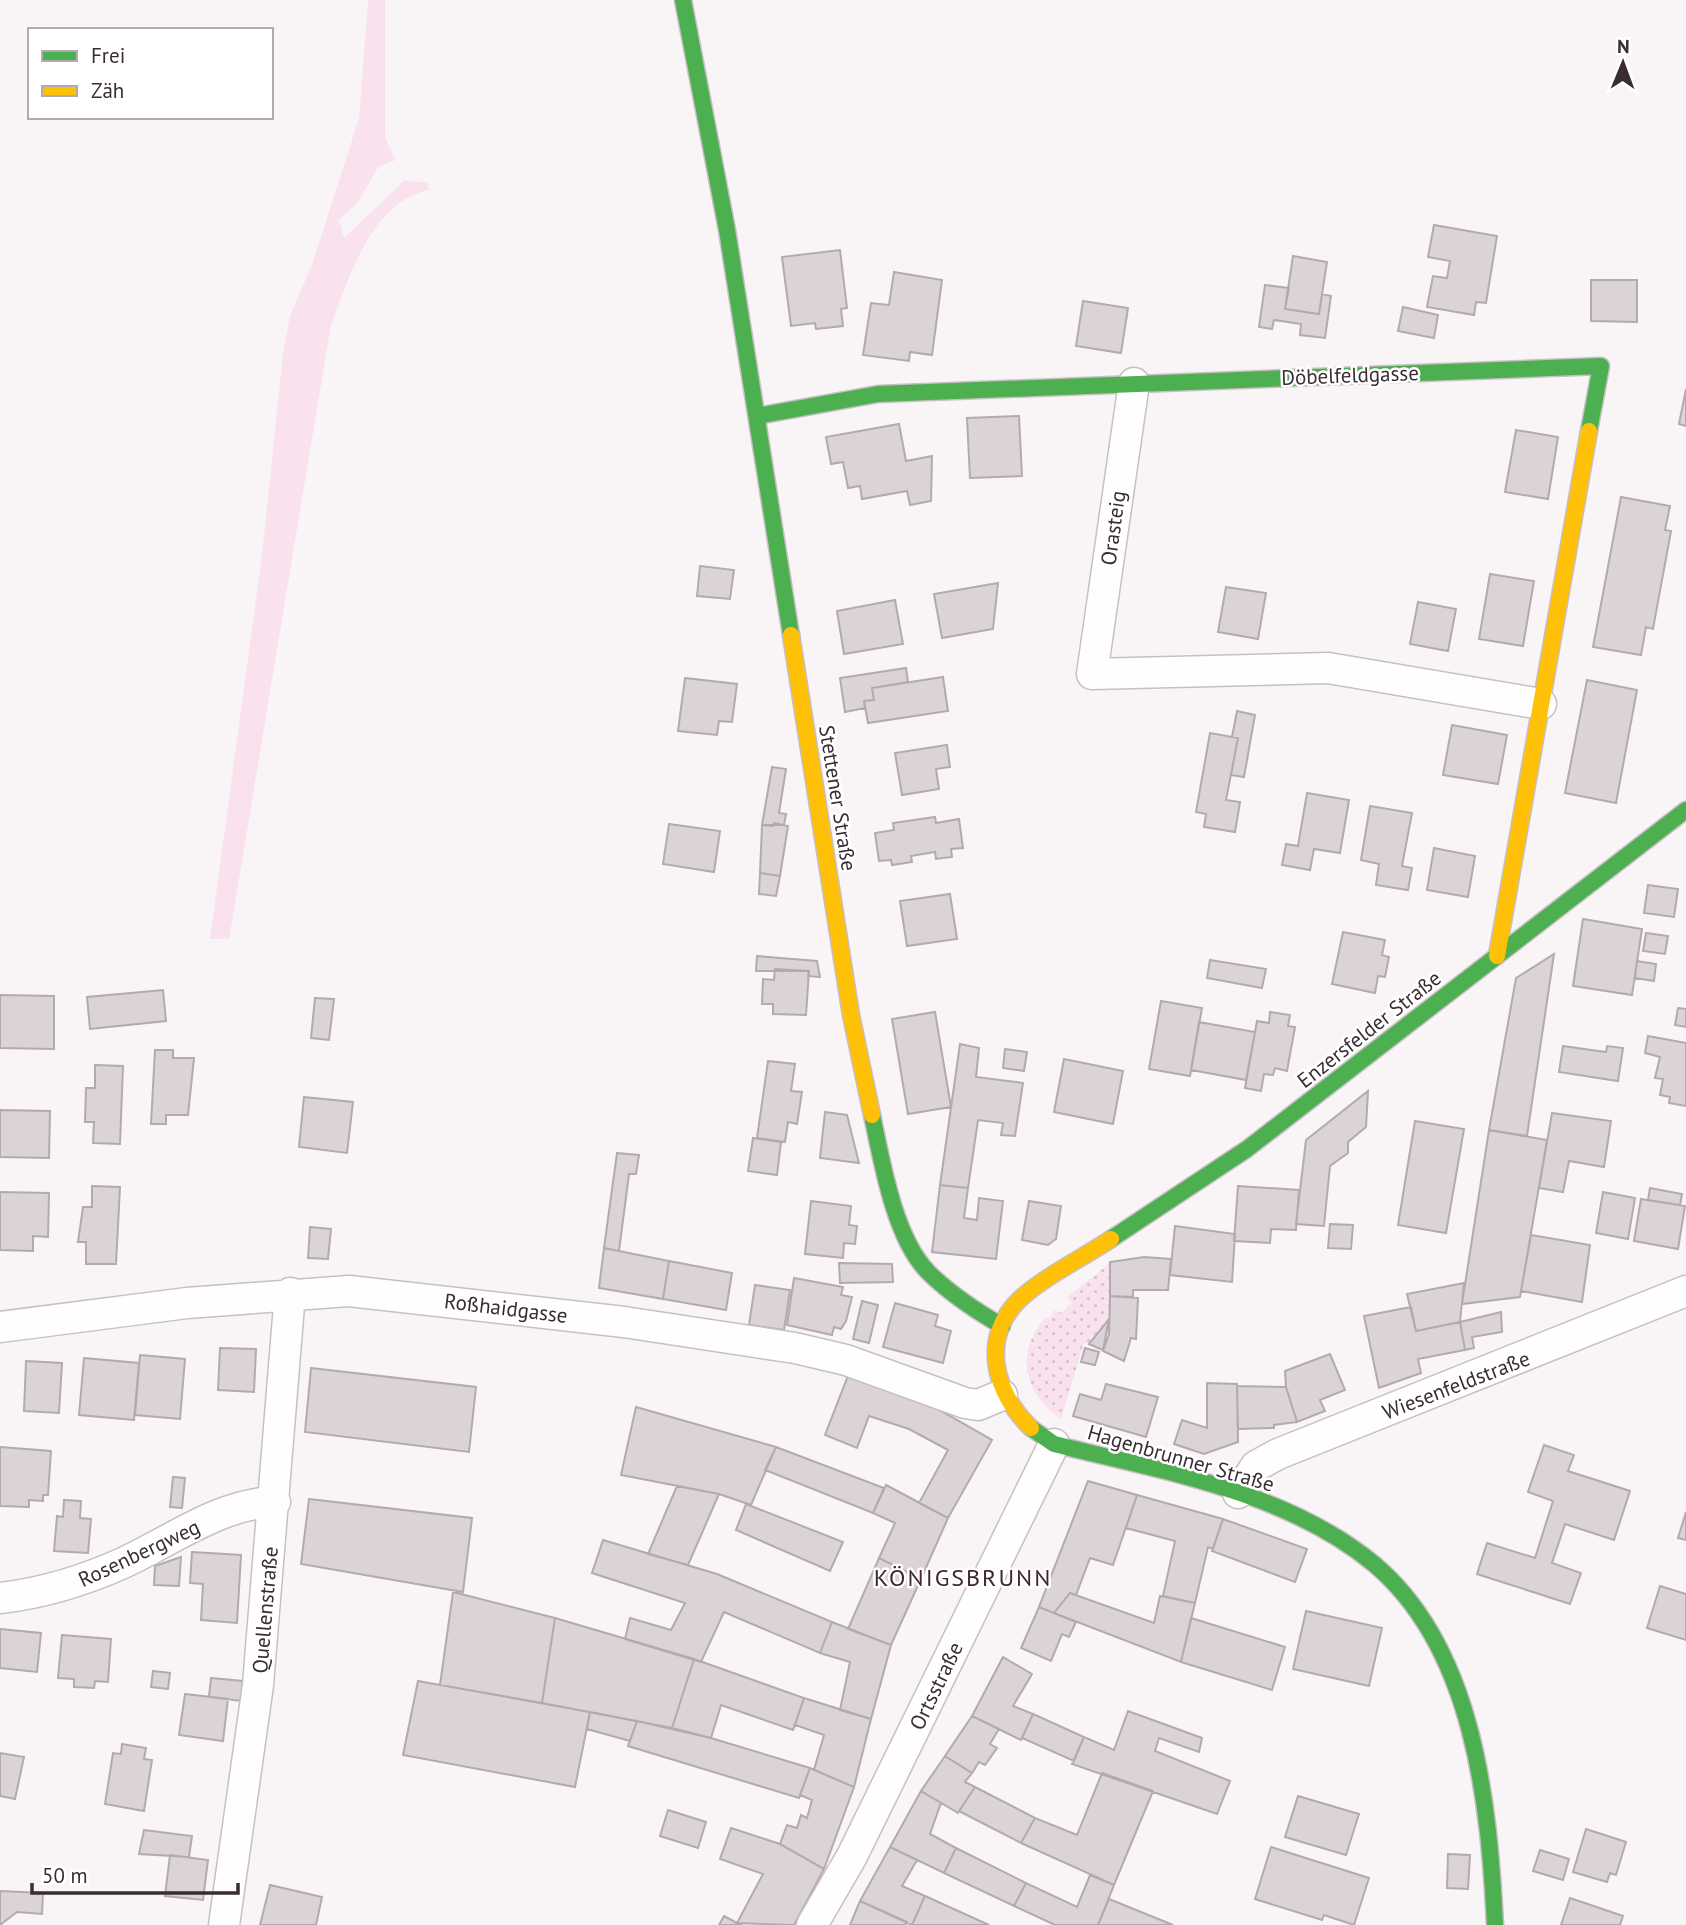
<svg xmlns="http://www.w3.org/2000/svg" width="1686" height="1925" font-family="'PT Sans',sans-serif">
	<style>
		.grass { fill: #f9e2ee }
		.park { fill: url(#park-dots) }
		.building { fill: #dbd3d7; stroke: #b3aaae; stroke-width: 2 }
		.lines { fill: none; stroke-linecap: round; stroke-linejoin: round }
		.street-casing { stroke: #c8bfc3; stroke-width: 33 }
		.fast-casing { stroke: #c8bfc3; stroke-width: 19 }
		.slow-casing { stroke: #c8bfc3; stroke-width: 19 }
		.street { stroke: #fefefe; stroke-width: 30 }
		.fast { stroke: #4caf50; stroke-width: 16 }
		.slow { stroke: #ffc107; stroke-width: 16 }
		.labels { text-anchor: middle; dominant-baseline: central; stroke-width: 5; stroke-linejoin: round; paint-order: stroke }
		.street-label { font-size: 21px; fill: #3a2c33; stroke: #fff }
		.quarter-label { font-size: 24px; letter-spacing: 2px; fill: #412534; stroke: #fff }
	</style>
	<defs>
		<pattern id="park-dots" width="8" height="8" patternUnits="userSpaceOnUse" patternTransform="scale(1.75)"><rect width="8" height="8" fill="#f9e2ee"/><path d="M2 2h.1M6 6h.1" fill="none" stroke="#d6c2cd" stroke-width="1.8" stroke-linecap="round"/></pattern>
	</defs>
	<rect width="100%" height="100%" fill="#f9f5f7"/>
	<path class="grass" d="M 368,0 L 385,0 L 385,138 L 396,160 L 379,166 L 357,203 L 339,220 L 344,238 L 405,180 L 428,183 L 429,190 C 372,201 349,277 331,325 L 229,939 L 210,939 L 262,555 L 283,354 L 290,316 L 312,265 L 359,118 Z"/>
	<path class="park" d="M 1110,1263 L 1109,1319 L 1089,1344 L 1084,1343 L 1061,1419 C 1024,1395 1014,1352 1046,1317 L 1050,1318 L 1054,1310 L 1061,1313 L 1072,1303 L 1067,1297 Z"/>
	<path class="building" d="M 1434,225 L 1497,236 L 1486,303 L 1476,302 L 1474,315 L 1427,307 L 1433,276 L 1447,278 L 1450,261 L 1428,257 Z
		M 840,250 L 847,308 L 841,309 L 843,326 L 816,329 L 815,323 L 791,326 L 782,257 Z
		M 1293,256 L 1327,262 L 1319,314 L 1285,309 Z
		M 894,272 L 942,280 L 932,355 L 910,352 L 909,361 L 863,355 L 871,303 L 889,305 Z
		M 1591,280 L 1637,280 L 1637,322 L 1591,321 Z
		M 1265,285 L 1289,288 L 1285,309 L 1319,314 L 1322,294 L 1331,296 L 1325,338 L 1300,335 L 1301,324 L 1274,320 L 1272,329 L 1259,327 Z
		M 1083,301 L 1128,308 L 1121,353 L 1076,346 Z
		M 1403,307 L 1438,315 L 1434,338 L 1398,331 Z
		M 1686,389 L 1686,426 L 1679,424 Z
		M 1019,416 L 1022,476 L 970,478 L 967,418 Z
		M 899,424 L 906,461 L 932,456 L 931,501 L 910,505 L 907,491 L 862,499 L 860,486 L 848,488 L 843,462 L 831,464 L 826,437 Z
		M 1516,430 L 1558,437 L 1548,499 L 1505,492 Z
		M 1621,497 L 1670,506 L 1665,530 L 1671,531 L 1653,629 L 1646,627 L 1641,655 L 1593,647 Z
		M 700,566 L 734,570 L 730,599 L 697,596 Z
		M 1490,574 L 1534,581 L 1523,646 L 1479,639 Z
		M 998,583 L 993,629 L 942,638 L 934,594 Z
		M 1226,587 L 1266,593 L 1258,639 L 1218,632 Z
		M 895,600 L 903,644 L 844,654 L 837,611 Z
		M 1418,602 L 1456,609 L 1448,651 L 1410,644 Z
		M 906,668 L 908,682 L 872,688 L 874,700 L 864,701 L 865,708 L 845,712 L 840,678 Z
		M 943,677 L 948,711 L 868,723 L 864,701 L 874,700 L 872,688 Z
		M 685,678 L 737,684 L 732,722 L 719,721 L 717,735 L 678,731 Z
		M 1587,680 L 1637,690 L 1616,803 L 1565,793 Z
		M 1237,711 L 1255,715 L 1244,777 L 1231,775 L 1238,738 L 1232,737 Z
		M 1452,725 L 1507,735 L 1498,784 L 1443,775 Z
		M 1210,733 L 1238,738 L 1226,800 L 1240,802 L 1235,832 L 1204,827 L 1206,814 L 1196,812 Z
		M 947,745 L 950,767 L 936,769 L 939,789 L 902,795 L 895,753 Z
		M 772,767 L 786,769 L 779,813 L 786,814 L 784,825 L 762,825 Z
		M 1307,793 L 1349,800 L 1340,853 L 1314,849 L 1310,870 L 1282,865 L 1286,844 L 1298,846 Z
		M 1370,806 L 1412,813 L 1402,866 L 1412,868 L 1408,890 L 1376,885 L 1379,864 L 1361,860 Z
		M 935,817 L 936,823 L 959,819 L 963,848 L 951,849 L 952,857 L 936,859 L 935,852 L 911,856 L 912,862 L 892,865 L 891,860 L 879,861 L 875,833 L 894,830 L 893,823 Z
		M 774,823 L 788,826 L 780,876 L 760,873 L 762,825 L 773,826 Z
		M 669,824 L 720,831 L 714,872 L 663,864 Z
		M 1434,848 L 1475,856 L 1468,897 L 1427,890 Z
		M 760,873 L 780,876 L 776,896 L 759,894 Z
		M 1648,885 L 1678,889 L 1674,917 L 1644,913 Z
		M 950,894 L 957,939 L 907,946 L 900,901 Z
		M 1583,919 L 1642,929 L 1632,995 L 1573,986 Z
		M 1343,932 L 1385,940 L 1382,955 L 1389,957 L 1385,977 L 1378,976 L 1375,993 L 1332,984 Z
		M 1646,933 L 1668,936 L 1665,954 L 1643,951 Z
		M 1554,954 L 1527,1136 L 1489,1130 L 1516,978 Z
		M 757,956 L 817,961 L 820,977 L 808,976 L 809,971 L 756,971 Z
		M 1210,960 L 1266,969 L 1262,988 L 1207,978 Z
		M 1637,961 L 1656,964 L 1654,981 L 1635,978 Z
		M 775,969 L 809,971 L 806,1015 L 773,1014 L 773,1004 L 762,1004 L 763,979 L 774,980 Z
		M 163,990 L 166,1021 L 90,1029 L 87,997 Z
		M 0,995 L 54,996 L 54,1049 L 0,1048 Z
		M 315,998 L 334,999 L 329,1040 L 311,1038 Z
		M 1161,1001 L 1202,1008 L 1190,1076 L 1149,1069 Z
		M 1678,1008 L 1686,1009 L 1686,1027 L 1675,1025 Z
		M 935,1012 L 951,1107 L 908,1114 L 892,1019 Z
		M 1270,1012 L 1290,1015 L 1288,1026 L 1295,1027 L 1287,1071 L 1275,1068 L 1273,1075 L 1264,1074 L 1261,1091 L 1245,1088 L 1257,1021 L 1269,1023 Z
		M 1199,1022 L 1255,1032 L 1246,1080 L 1191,1070 Z
		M 1648,1036 L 1686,1043 L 1686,1106 L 1669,1103 L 1670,1097 L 1660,1095 L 1663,1079 L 1655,1078 L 1660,1057 L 1645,1053 Z
		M 960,1044 L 979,1048 L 976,1077 L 1023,1083 L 1015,1136 L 1001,1135 L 1003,1123 L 978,1120 L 968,1188 L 940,1185 Z
		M 1563,1046 L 1606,1052 L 1607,1046 L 1623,1048 L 1618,1081 L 1559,1072 Z
		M 1005,1049 L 1027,1052 L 1024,1071 L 1003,1068 Z
		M 155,1050 L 173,1050 L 173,1058 L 194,1058 L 188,1115 L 166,1115 L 166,1124 L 151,1124 Z
		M 1064,1059 L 1123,1071 L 1113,1124 L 1054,1112 Z
		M 768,1061 L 795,1064 L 791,1091 L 802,1092 L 797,1124 L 788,1122 L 785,1142 L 757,1138 Z
		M 95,1065 L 123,1066 L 120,1144 L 93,1143 L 94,1122 L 85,1122 L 86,1088 L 95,1088 Z
		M 1368,1091 L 1366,1127 L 1348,1142 L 1348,1153 L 1330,1166 L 1324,1226 L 1296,1224 L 1306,1140 Z
		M 304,1097 L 353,1102 L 347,1153 L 299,1147 Z
		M 0,1110 L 50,1111 L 49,1158 L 0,1157 Z
		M 825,1112 L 847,1115 L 859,1163 L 820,1158 Z
		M 1552,1113 L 1611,1121 L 1604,1167 L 1569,1161 L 1563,1192 L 1539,1188 Z
		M 1415,1121 L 1464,1129 L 1446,1233 L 1398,1225 Z
		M 1489,1130 L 1547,1140 L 1520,1297 L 1462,1304 Z
		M 753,1138 L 781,1142 L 777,1175 L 748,1171 Z
		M 617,1153 L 639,1155 L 636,1174 L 629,1174 L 619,1251 L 604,1248 Z
		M 940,1185 L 968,1188 L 964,1218 L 977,1220 L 979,1198 L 1003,1201 L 996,1259 L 932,1252 Z
		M 92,1186 L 120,1187 L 116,1264 L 86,1264 L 86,1242 L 78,1242 L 83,1207 L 92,1207 Z
		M 1238,1186 L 1299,1190 L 1296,1230 L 1271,1229 L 1270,1243 L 1234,1241 Z
		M 1650,1188 L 1682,1194 L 1680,1205 L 1648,1200 Z
		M 0,1192 L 49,1193 L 48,1237 L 33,1236 L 33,1251 L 0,1250 Z
		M 1603,1192 L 1635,1198 L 1628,1239 L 1596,1233 Z
		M 1641,1199 L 1685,1206 L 1678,1249 L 1634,1241 Z
		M 811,1201 L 851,1206 L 849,1225 L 857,1226 L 855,1244 L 844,1243 L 843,1258 L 805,1254 Z
		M 1029,1201 L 1061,1206 L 1056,1239 L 1048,1245 L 1022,1240 Z
		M 1330,1224 L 1353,1225 L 1351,1249 L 1328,1248 Z
		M 1175,1226 L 1235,1234 L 1232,1282 L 1170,1275 Z
		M 310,1227 L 331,1229 L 328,1259 L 308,1258 Z
		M 1531,1235 L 1590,1245 L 1582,1302 L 1521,1291 Z
		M 604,1248 L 669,1261 L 663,1299 L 599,1288 Z
		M 1144,1257 L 1171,1259 L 1168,1290 L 1133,1290 L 1133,1297 L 1110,1296 L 1110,1262 Z
		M 669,1261 L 732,1273 L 726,1310 L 663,1299 Z
		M 839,1263 L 892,1264 L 893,1282 L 840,1283 Z
		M 794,1278 L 843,1287 L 841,1295 L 852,1297 L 846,1321 L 841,1329 L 834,1327 L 832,1335 L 787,1325 Z
		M 1464,1283 L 1460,1322 L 1416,1331 L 1407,1294 Z
		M 755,1285 L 790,1290 L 784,1330 L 749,1325 Z
		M 1110,1296 L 1138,1298 L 1136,1339 L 1131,1338 L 1124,1361 L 1103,1351 L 1109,1334 Z
		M 862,1301 L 878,1305 L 869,1343 L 853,1339 Z
		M 895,1303 L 938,1315 L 935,1326 L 951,1331 L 943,1363 L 883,1347 Z
		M 1411,1307 L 1416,1331 L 1460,1322 L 1465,1350 L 1418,1359 L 1421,1373 L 1379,1388 L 1364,1316 Z
		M 1501,1312 L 1502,1332 L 1472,1337 L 1474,1348 L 1465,1350 L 1460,1322 Z
		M 1109,1319 L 1103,1350 L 1089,1344 Z
		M 220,1348 L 256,1349 L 254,1392 L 218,1390 Z
		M 1085,1348 L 1099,1352 L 1095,1365 L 1081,1362 Z
		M 1330,1354 L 1345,1390 L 1320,1400 L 1325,1411 L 1297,1422 L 1286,1387 L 1285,1371 Z
		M 140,1355 L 185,1359 L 180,1419 L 135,1415 Z
		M 84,1358 L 139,1363 L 134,1420 L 79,1415 Z
		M 26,1361 L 62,1363 L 59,1413 L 24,1411 Z
		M 311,1368 L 476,1387 L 469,1452 L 305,1432 Z
		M 849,1373 L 920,1399 L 992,1440 L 948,1518 L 919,1503 L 948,1450 L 909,1429 L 869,1416 L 857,1448 L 825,1435 Z
		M 1207,1383 L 1237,1384 L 1238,1442 L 1204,1454 L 1174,1444 L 1182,1420 L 1207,1428 Z
		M 1106,1384 L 1158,1397 L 1146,1437 L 1073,1416 L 1080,1394 L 1101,1400 Z
		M 1237,1386 L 1286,1387 L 1297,1422 L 1274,1425 L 1274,1428 L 1238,1429 Z
		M 636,1407 L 776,1447 L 751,1505 L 719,1494 L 621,1475 Z
		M 1544,1445 L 1574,1455 L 1568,1471 L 1630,1491 L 1614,1540 L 1565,1524 L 1552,1563 L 1581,1573 L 1570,1604 L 1477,1574 L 1487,1543 L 1535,1558 L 1553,1501 L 1528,1492 Z
		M 0,1447 L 51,1451 L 48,1495 L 43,1495 L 43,1501 L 29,1500 L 29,1507 L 0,1506 Z
		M 776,1447 L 884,1488 L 873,1513 L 765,1470 Z
		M 173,1477 L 185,1478 L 182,1508 L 170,1507 Z
		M 1088,1481 L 1137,1495 L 1113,1565 L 1090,1558 L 1076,1595 L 1070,1593 L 1054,1613 L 1039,1607 Z
		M 886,1485 L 948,1518 L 921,1579 L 879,1558 L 895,1523 L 873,1513 Z
		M 677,1486 L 719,1494 L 688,1565 L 648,1554 Z
		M 1137,1495 L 1223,1519 L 1213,1549 L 1208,1547 L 1195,1603 L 1163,1596 L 1175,1541 L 1126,1528 Z
		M 309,1499 L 472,1518 L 463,1592 L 301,1564 Z
		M 64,1500 L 81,1501 L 80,1518 L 91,1519 L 88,1553 L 54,1551 L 57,1516 L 63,1517 Z
		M 746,1504 L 843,1542 L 830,1571 L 736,1530 Z
		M 1686,1512 L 1686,1540 L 1678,1538 Z
		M 1223,1519 L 1307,1549 L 1295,1582 L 1212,1551 Z
		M 603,1540 L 717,1574 L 832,1622 L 820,1653 L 724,1612 L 701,1662 L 625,1639 L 630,1618 L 671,1630 L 685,1603 L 592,1573 Z
		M 192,1552 L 241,1555 L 237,1623 L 201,1620 L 203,1584 L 190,1583 Z
		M 181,1557 L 179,1586 L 154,1585 L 155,1566 Z
		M 879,1558 L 921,1579 L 891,1645 L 848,1629 Z
		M 1660,1586 L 1686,1594 L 1686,1640 L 1647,1628 Z
		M 453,1592 L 555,1618 L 542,1703 L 440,1685 Z
		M 1070,1593 L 1154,1623 L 1160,1596 L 1195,1603 L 1181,1662 L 1054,1613 Z
		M 1039,1607 L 1076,1622 L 1069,1637 L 1062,1634 L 1051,1661 L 1021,1648 Z
		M 1306,1611 L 1382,1628 L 1369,1686 L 1293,1669 Z
		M 555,1618 L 694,1659 L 672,1728 L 542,1703 Z
		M 1191,1618 L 1285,1647 L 1272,1690 L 1181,1662 Z
		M 832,1622 L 891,1645 L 871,1719 L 840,1710 L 850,1662 L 820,1653 Z
		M 0,1629 L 41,1633 L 37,1672 L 0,1668 Z
		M 62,1635 L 111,1639 L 108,1682 L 95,1681 L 94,1688 L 74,1687 L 74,1679 L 58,1678 Z
		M 1003,1657 L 1032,1674 L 1013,1706 L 1033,1714 L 1021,1740 L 972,1716 Z
		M 694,1659 L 804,1698 L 793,1730 L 721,1705 L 711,1738 L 672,1728 Z
		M 153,1671 L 170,1673 L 168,1689 L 151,1687 Z
		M 211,1678 L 243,1681 L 241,1701 L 209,1697 Z
		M 418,1681 L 590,1712 L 575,1787 L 403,1755 Z
		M 185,1694 L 228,1699 L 223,1741 L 179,1735 Z
		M 804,1698 L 871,1719 L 854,1787 L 814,1770 L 824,1735 L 795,1725 Z
		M 1128,1711 L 1202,1738 L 1199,1752 L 1159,1738 L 1155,1751 L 1230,1781 L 1217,1814 L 1072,1764 L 1084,1737 L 1114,1750 Z
		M 590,1712 L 637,1721 L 630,1741 L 587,1729 Z
		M 1033,1714 L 1084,1737 L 1074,1761 L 1022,1738 Z
		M 972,1716 L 999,1729 L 990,1744 L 997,1748 L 985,1765 L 979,1762 L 972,1773 L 945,1756 Z
		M 637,1721 L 711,1738 L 810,1768 L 799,1798 L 628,1746 Z
		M 122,1744 L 146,1748 L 144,1759 L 152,1760 L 144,1811 L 105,1804 L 113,1753 L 121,1754 Z
		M 0,1753 L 24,1757 L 15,1799 L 0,1796 Z
		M 945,1756 L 972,1773 L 965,1782 L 975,1787 L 958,1813 L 921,1791 Z
		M 810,1768 L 854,1787 L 824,1869 L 780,1844 L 787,1825 L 797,1828 L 801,1815 L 807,1818 L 812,1800 L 800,1795 Z
		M 1102,1773 L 1153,1791 L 1114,1885 L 1021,1843 L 1035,1818 L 1077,1835 Z
		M 975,1787 L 1035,1818 L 1021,1843 L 959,1811 Z
		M 921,1791 L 941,1803 L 930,1834 L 956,1848 L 944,1873 L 890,1847 Z
		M 1298,1796 L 1359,1814 L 1346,1855 L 1285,1837 Z
		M 668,1810 L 706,1822 L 698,1848 L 660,1836 Z
		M 731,1828 L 780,1844 L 824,1869 L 794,1925 L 737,1923 L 763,1874 L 720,1859 Z
		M 1586,1829 L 1626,1842 L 1616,1875 L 1610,1873 L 1607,1882 L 1573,1872 Z
		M 144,1830 L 192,1836 L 189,1857 L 139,1854 Z
		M 890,1847 L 917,1860 L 902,1886 L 925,1896 L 912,1925 L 860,1901 Z
		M 1271,1847 L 1369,1878 L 1354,1925 L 1324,1915 L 1322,1920 L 1255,1899 Z
		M 956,1848 L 1026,1883 L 1014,1906 L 944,1873 Z
		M 1540,1850 L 1569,1859 L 1563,1880 L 1533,1871 Z
		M 1448,1854 L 1470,1855 L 1468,1889 L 1447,1888 Z
		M 170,1855 L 208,1860 L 203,1900 L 165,1896 Z
		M 1090,1875 L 1114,1885 L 1098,1925 L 1055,1925 L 1014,1906 L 1026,1883 L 1077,1907 Z
		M 270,1885 L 322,1897 L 316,1925 L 260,1925 Z
		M 0,1891 L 43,1893 L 42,1914 L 17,1912 L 0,1925 Z
		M 925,1896 L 989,1925 L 912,1925 Z
		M 1570,1898 L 1623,1916 L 1620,1925 L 1561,1925 Z
		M 1109,1899 L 1173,1925 L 1098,1925 Z
		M 860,1901 L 907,1922 L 905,1925 L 850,1925 Z
		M 724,1916 L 737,1923 L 742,1925 L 719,1925 Z"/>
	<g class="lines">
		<defs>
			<path id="street" d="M 1134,383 L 1092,674 L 1328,668 L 1541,704
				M 0,1327 L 187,1303 L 349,1291 L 624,1322 L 795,1348 L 846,1360 L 965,1403 L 978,1405 L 1002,1395
				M 1238,1493 L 1256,1466 L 1278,1454 L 1686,1291
				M 0,1598 C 44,1593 83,1581 123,1563 C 171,1541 221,1503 275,1502
				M 224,1925 L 258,1685 L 290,1293
				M 812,1925 L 852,1856 L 1054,1444"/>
			<path id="fast" d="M 683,0 L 727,230 L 791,635
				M 757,416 L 878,394 L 1601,366 L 1589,431
				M 872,1115 C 882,1162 894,1237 928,1272 C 950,1294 976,1311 1002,1326
				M 1111,1239 L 1247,1149 L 1686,810
				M 1031,1428 L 1054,1444 C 1161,1471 1286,1491 1374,1564 C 1474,1648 1489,1803 1495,1925"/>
			<path id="slow" d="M 791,635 L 851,1015 L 872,1115
				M 1497,956 L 1589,431
				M 1031,1428 C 995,1394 979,1338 1020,1299 C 1042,1278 1084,1257 1111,1239"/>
		</defs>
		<use href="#street" class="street-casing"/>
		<use href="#fast" class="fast-casing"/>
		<use href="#slow" class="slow-casing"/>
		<use href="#street" class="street"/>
		<use href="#fast" class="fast"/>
		<use href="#slow" class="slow"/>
	</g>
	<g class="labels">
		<g class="street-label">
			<text transform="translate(1350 375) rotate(-2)">Döbelfeldgasse</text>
			<text transform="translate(1113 528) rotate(-82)">Orasteig</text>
			<text transform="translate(838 798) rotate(81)">Stettener Straße</text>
			<text transform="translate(1369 1029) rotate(-38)">Enzersfelder Straße</text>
			<text transform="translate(506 1308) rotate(7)">Roßhaidgasse</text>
			<text transform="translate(1456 1385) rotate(-21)">Wiesenfeldstraße</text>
			<text transform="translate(1181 1458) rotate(16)">Hagenbrunner Straße</text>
			<text transform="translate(139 1553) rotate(-25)">Rosenbergweg</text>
			<text transform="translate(265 1610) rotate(-85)">Quellenstraße</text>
			<text transform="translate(936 1686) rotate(-64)">Ortsstraße</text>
		</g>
		<g class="quarter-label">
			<text x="963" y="1577">KÖNIGSBRUNN</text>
		</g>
	</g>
	<rect x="28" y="28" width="245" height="91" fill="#ffffff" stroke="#b0abad" stroke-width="2"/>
	<rect x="42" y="51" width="35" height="10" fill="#4caf50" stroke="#b0abad" stroke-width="2"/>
	<text x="91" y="63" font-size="21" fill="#3a2c33">Frei</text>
	<rect x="42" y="86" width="35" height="10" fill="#ffc107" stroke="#b0abad" stroke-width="2"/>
	<text x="91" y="98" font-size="21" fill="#3a2c33">Zäh</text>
	<g transform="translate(1623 63) rotate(1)" stroke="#ffffff" stroke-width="5" paint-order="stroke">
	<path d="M0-5L12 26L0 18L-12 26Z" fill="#3a2c33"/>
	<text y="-10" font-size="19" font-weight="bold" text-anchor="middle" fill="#3a2c33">N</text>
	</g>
	<path d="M32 1883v10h206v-10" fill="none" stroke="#3a2c33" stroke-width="3.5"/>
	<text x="42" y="1883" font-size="21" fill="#3a2c33" stroke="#ffffff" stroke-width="5" paint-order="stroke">50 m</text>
</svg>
